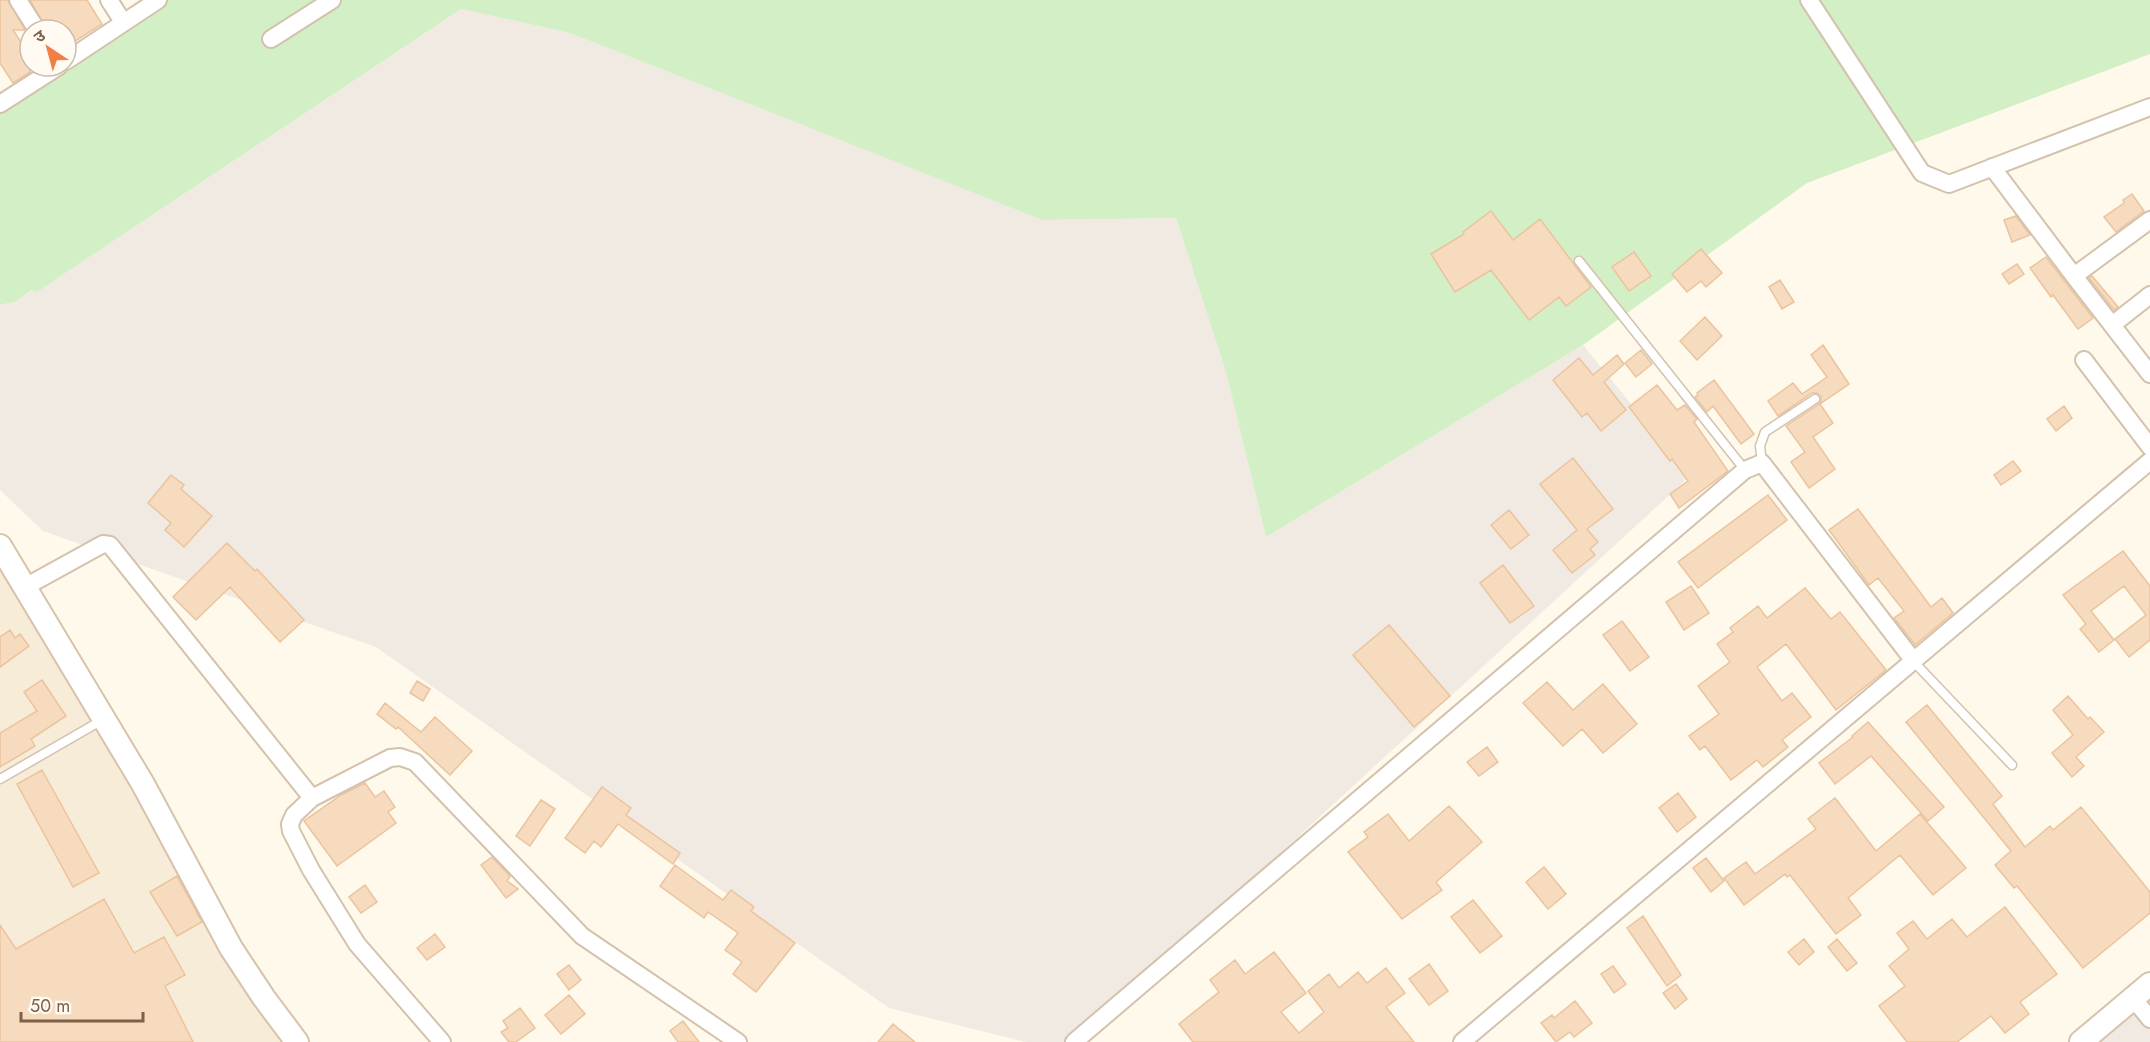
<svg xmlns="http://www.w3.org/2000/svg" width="2150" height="1042" font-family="Jost,'Noto Sans Devanagari',sans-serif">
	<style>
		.residential { fill: #f7ecd7 }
		.industrial { fill: #f0eae3 }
		.green { fill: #d2efc6 }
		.building { fill: #f7dbbf; stroke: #ebc39d; stroke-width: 1.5 }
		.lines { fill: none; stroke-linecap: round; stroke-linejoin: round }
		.lane-casing { stroke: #d3c2ad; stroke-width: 11 }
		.street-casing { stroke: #d3c2ad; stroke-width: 20 }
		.secondary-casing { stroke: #d7c3ab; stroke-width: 26 }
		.lane { stroke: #fff; stroke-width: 8 }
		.street { stroke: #fff; stroke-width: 16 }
		.secondary { stroke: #fff; stroke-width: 22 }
	</style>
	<rect width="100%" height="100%" fill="#fef9ea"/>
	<path class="residential" d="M 0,568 L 152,824 L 289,1042 L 0,1042 Z"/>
	<path class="industrial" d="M 461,9 L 570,33 L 1042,220 L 1176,218 L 1226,372 L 1266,537 L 1583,345 L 1690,476 L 1075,1042 L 1026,1042 L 889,1008 L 376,647 L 43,531 L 0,490 L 0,305 L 17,301 L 31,290 L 37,292 Z
		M 2150,986 L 2150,1042 L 2082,1042 Z"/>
	<path class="green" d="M 168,0 L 2150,0 L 2150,54 L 1807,183 L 1583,345 L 1266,537 L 1226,372 L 1176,218 L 1042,220 L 570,33 L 461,9 L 37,292 L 31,290 L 17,301 L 0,305 L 0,108 Z"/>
	<path class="building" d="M 0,0 L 8,0 L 25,30 L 13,30 L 30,56 L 30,72 L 13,83 L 0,63 Z
		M 30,0 L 87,0 L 102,24 L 66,47 L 66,30 L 47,30 Z
		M 2132,194 L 2144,211 L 2116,232 L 2104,217 L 2124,203 L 2123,200 Z
		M 1491,211 L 1513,240 L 1540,219 L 1591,287 L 1566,306 L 1559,297 L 1529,320 L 1491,270 L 1455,292 L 1431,254 L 1464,234 L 1463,232 Z
		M 2016,216 L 2030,235 L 2012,242 L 2004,220 Z
		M 1701,249 L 1722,273 L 1706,287 L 1701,281 L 1687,292 L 1672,274 Z
		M 1634,252 L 1651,276 L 1629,291 L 1612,267 Z
		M 2046,257 L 2093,318 L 2078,329 L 2053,295 L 2051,297 L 2030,268 Z
		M 2017,264 L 2024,274 L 2009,284 L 2002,274 Z
		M 2092,276 L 2118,307 L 2114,310 L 2089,278 Z
		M 1780,280 L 1794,302 L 1782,309 L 1769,287 Z
		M 1705,317 L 1722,336 L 1697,360 L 1680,341 Z
		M 1823,345 L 1849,384 L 1820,404 L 1833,423 L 1813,437 L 1835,469 L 1809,488 L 1791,462 L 1805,452 L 1786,426 L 1819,404 L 1821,401 L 1821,396 L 1817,393 L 1812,393 L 1778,416 L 1768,401 L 1793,383 L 1802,394 L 1827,377 L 1811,355 Z
		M 1641,350 L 1652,364 L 1636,377 L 1625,363 Z
		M 1617,355 L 1624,364 L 1604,382 L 1626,410 L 1601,431 L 1587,413 L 1582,417 L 1553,380 L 1579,358 L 1593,375 Z
		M 1714,380 L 1754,434 L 1741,444 L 1713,406 L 1707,412 L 1695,397 L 1698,395 L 1697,393 Z
		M 1657,385 L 1677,410 L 1685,405 L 1697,419 L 1694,422 L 1728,471 L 1679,508 L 1670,494 L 1688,481 L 1672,459 L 1670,461 L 1629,407 Z
		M 2064,406 L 2072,418 L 2056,431 L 2047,419 Z
		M 1573,458 L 1613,509 L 1587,529 L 1598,542 L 1590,549 L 1595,555 L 1572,573 L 1553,550 L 1577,530 L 1540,484 Z
		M 2013,461 L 2021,471 L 2001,485 L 1994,475 Z
		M 171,475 L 184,485 L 181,489 L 212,516 L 184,547 L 165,530 L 171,523 L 148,503 Z
		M 1768,495 L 1787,520 L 1698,588 L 1678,562 Z
		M 1858,509 L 1931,607 L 1942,598 L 1953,613 L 1915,645 L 1894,618 L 1904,611 L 1878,578 L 1869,585 L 1829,530 Z
		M 1509,510 L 1529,535 L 1511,549 L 1491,525 Z
		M 227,543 L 255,571 L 257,569 L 304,620 L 280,642 L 230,587 L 196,620 L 173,597 Z
		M 2123,551 L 2150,586 L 2150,640 L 2129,657 L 2115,639 L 2146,615 L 2124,586 L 2091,611 L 2114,640 L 2099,652 L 2080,629 L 2086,624 L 2063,595 Z
		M 1503,565 L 1534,606 L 1510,623 L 1480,583 Z
		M 1691,586 L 1709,613 L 1684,630 L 1666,602 Z
		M 1805,588 L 1831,619 L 1840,612 L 1886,670 L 1836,710 L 1786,644 L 1757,667 L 1782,701 L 1792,693 L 1811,717 L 1782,740 L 1788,747 L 1763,767 L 1757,760 L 1731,780 L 1705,746 L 1700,750 L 1689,736 L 1719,714 L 1698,686 L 1730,662 L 1717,644 L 1733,632 L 1730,628 L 1758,606 L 1767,618 Z
		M 1622,621 L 1649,657 L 1630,671 L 1603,635 Z
		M 1389,625 L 1450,696 L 1414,727 L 1353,655 Z
		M 10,630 L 15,638 L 20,634 L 29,646 L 0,667 L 0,637 Z
		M 42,680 L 66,716 L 31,739 L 35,746 L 0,767 L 0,733 L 37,711 L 24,692 Z
		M 417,681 L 430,689 L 423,701 L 410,693 Z
		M 1547,682 L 1573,710 L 1603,684 L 1637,724 L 1603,753 L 1582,729 L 1563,746 L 1523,703 Z
		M 2068,696 L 2088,719 L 2090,717 L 2104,732 L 2076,757 L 2084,766 L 2072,777 L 2052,753 L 2073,735 L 2053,710 Z
		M 385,703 L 421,732 L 435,717 L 472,751 L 450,775 L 398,727 L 396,729 L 377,714 Z
		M 1927,705 L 2002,796 L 1993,804 L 2025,847 L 2050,826 L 2053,830 L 2081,807 L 2150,892 L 2150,913 L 2083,968 L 2017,886 L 2014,888 L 1995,865 L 2011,851 L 1906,722 Z
		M 1868,722 L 1944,807 L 1928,821 L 1871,756 L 1835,784 L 1819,763 L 1853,737 L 1852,736 Z
		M 1487,747 L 1498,762 L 1479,776 L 1467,762 Z
		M 42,770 L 99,873 L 73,887 L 17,784 Z
		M 365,783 L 375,797 L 384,791 L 395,807 L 388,812 L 396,823 L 337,866 L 304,821 L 341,795 Z
		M 602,787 L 631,808 L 626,815 L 680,853 L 673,864 L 618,824 L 601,847 L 594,841 L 585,853 L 565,838 Z
		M 1678,793 L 1696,817 L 1677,832 L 1659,808 Z
		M 1835,798 L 1876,851 L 1920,814 L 1966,868 L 1933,895 L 1900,855 L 1848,898 L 1861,915 L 1836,934 L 1790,875 L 1787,877 L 1785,874 L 1744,905 L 1724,878 L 1746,862 L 1755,874 L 1816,829 L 1808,819 Z
		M 541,800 L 555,809 L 530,846 L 516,836 Z
		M 1449,806 L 1482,842 L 1436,882 L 1442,890 L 1402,919 L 1348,852 L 1368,837 L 1364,832 L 1388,814 L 1409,841 Z
		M 492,857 L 510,876 L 507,881 L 518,889 L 506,898 L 481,865 Z
		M 1706,858 L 1724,881 L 1711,892 L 1693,868 Z
		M 675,865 L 723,900 L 731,890 L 754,907 L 751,911 L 795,943 L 756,992 L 733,974 L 742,962 L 725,950 L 738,933 L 708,912 L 704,918 L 660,886 Z
		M 1544,867 L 1566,894 L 1548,909 L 1526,882 Z
		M 177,876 L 202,922 L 177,936 L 150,892 Z
		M 365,885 L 377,902 L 361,913 L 349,897 Z
		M 104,899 L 134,953 L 164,937 L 185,975 L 165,986 L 193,1042 L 0,1042 L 0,925 L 16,949 Z
		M 1473,900 L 1502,936 L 1480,953 L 1451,917 Z
		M 2005,907 L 2057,974 L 2020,1002 L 2029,1014 L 2005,1033 L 1991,1016 L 1957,1042 L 1907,1042 L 1879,1006 L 1905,986 L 1889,966 L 1909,949 L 1897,933 L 1913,921 L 1927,939 L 1952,919 L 1967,937 Z
		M 1643,916 L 1681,975 L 1667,986 L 1627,928 Z
		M 435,934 L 445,947 L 427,960 L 417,948 Z
		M 1804,939 L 1814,952 L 1799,965 L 1788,952 Z
		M 1837,939 L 1857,963 L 1847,971 L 1828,947 Z
		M 1274,952 L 1306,993 L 1281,1012 L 1299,1033 L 1324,1012 L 1308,991 L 1329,974 L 1339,988 L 1358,972 L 1367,983 L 1386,968 L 1405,993 L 1386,1007 L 1414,1042 L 1193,1042 L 1179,1024 L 1219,992 L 1210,980 L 1235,960 L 1245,974 Z
		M 1429,964 L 1448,991 L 1429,1005 L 1409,979 Z
		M 569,965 L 581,980 L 569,990 L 557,974 Z
		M 1613,966 L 1626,984 L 1614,993 L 1601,974 Z
		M 1676,984 L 1687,999 L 1675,1009 L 1663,993 Z
		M 569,995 L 585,1014 L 561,1034 L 545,1015 Z
		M 1575,1001 L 1592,1023 L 1574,1037 L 1570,1032 L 1556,1042 L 1541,1023 L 1552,1015 L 1554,1018 Z
		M 520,1008 L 535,1028 L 516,1042 L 509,1042 L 501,1032 L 508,1028 L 503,1021 Z
		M 683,1021 L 699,1042 L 678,1042 L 670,1031 Z
		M 893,1024 L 915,1042 L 878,1042 Z"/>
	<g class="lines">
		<defs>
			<path id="lane" d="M 1579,261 L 1745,470
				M 1762,463 L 1760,446 L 1765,432 L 1815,399
				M 1913,661 L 2012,765
				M 0,779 L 104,719"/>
			<path id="street" d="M 18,0 L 37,30
				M 109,0 L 123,22
				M 1809,0 L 1922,173 L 1949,184 L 2150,107
				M 271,39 L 332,0
				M 66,61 L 158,0
				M 0,104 L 59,66
				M 1992,167 L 2074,276 L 2150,374
				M 2074,276 L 2150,220
				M 2112,325 L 2150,295
				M 2084,360 L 2150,447
				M 25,587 L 103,544 L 110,545 L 312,798 L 390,758 L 400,757 L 415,762 L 582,936 L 738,1042
				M 312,798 L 294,815 L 290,824 L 291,831 L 311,870 L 357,944 L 442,1042
				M 2133,998 L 2150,1019
				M 1074,1042 L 1745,470 L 1762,463 L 1913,660
				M 1462,1042 L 2150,461"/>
			<path id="secondary" d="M 0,546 L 143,784 L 231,948 L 264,998 L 297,1042
				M 2081,1042 L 2150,984"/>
		</defs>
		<use href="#lane" class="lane-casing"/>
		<use href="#street" class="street-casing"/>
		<use href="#secondary" class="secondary-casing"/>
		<use href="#lane" class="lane"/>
		<use href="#street" class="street"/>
		<use href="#secondary" class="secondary"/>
	</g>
	<g transform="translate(48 48) rotate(324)"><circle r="28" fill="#fffbf2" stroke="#cbbdae" stroke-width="1.5"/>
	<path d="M0-4.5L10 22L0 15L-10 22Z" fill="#f37e44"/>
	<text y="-9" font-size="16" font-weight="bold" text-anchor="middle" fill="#7d6149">उ</text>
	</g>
	<path d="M21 1012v9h122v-9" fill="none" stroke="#7d6149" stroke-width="3"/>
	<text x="30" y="1012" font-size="18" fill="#7d6149" stroke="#fffbf2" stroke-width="4.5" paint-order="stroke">50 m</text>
</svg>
